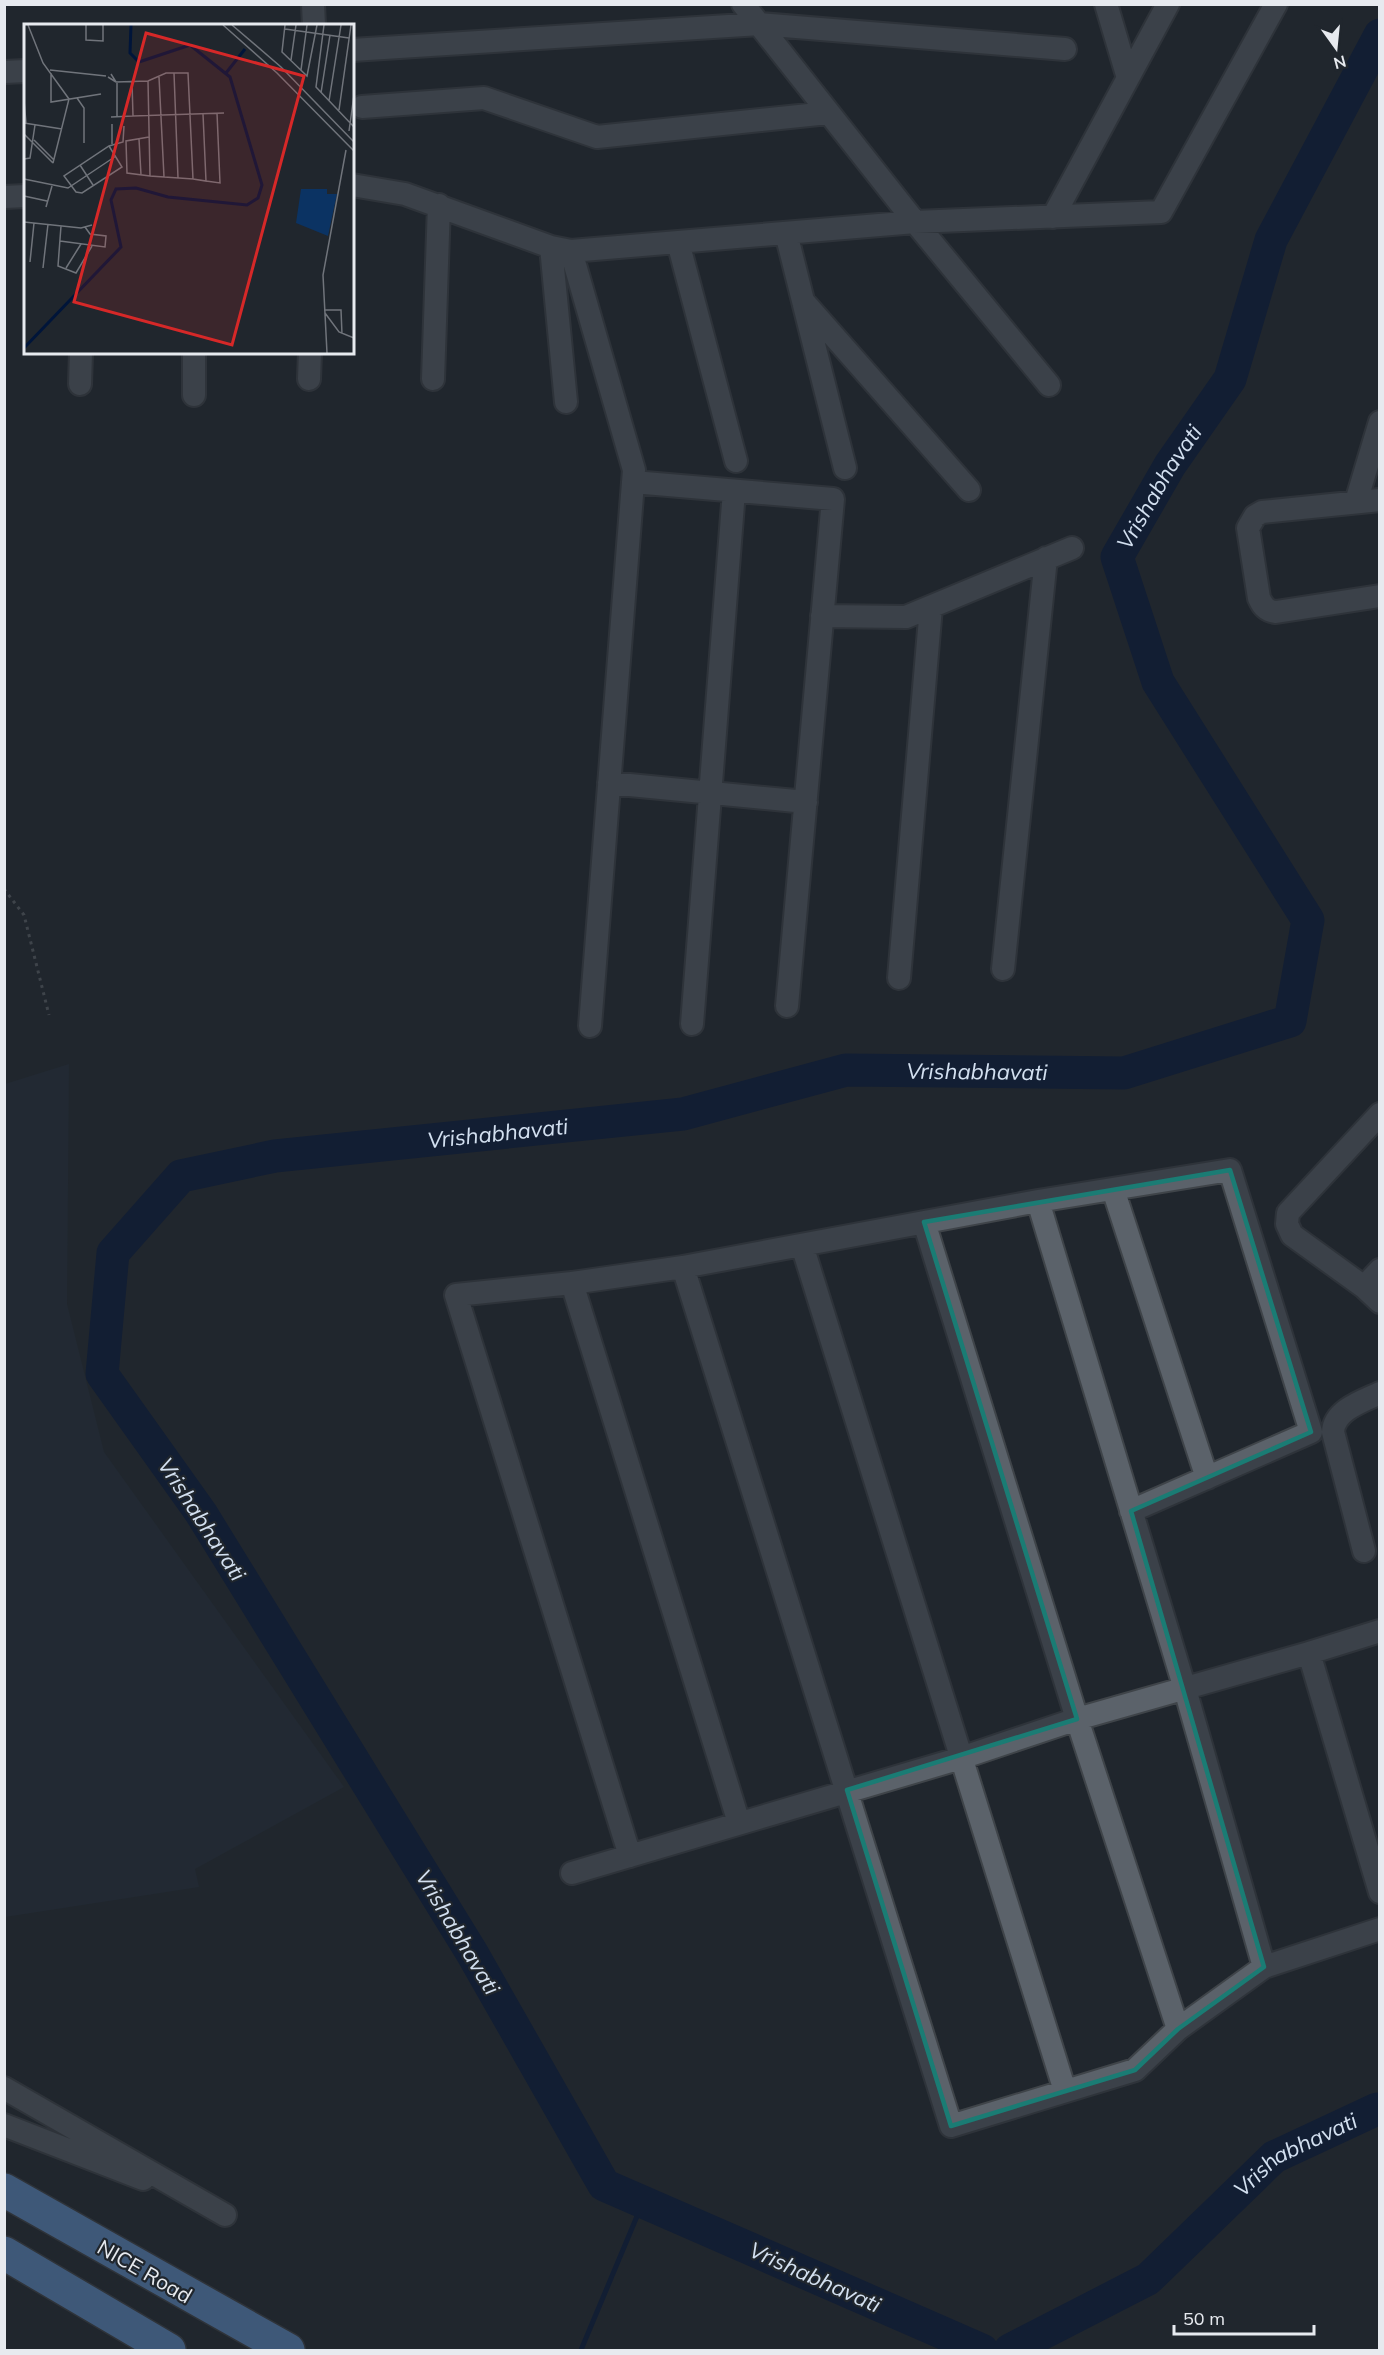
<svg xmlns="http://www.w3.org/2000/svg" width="1384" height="2355" font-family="Mulish,sans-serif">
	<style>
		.built { fill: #242e3a }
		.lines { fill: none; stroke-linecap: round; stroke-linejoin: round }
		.stream { stroke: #00153a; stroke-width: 5 }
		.river { stroke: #00153a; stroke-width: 33 }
		.minor-casing { stroke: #3f4449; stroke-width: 26 }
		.highway-casing { stroke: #3f4449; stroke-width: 36 }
		.path { stroke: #63686e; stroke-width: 3; stroke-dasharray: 3 4.5; stroke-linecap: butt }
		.minor { stroke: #5b626a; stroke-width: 22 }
		.highway { stroke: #6394d3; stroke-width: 33 }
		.marked { fill: none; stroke: #1a7c74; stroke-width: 4.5; stroke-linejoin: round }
		.labels { text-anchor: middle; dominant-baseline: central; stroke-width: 4.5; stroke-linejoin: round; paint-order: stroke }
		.street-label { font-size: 21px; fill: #e7eaef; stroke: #20262d }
		.water-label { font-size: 22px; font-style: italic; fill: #d3e0f0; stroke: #20262d }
		.inset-river { fill: none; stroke: #00153a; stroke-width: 3 }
		.inset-road { fill: none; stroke: #70747b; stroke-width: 1.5 }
		.view { fill: #d62828; fill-opacity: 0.15; stroke: #d62828; stroke-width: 3 }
		.inset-edge { fill: none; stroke: #e7eaef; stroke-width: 3 }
	</style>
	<rect width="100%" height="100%" fill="#20262d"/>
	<path class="built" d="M 69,1064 L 67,1304 L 104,1452 L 344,1787 L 195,1869 L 199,1887 L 5,1917 L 5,1084 Z"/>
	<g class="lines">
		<path class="stream" d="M 581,2350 L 643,2202"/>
		<g class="river">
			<path id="s1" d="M 982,2350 L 604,2185 L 472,1953 L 201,1513 L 102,1374 L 113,1253 L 181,1176 L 275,1156 L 683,1114 L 846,1070 L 1124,1073 L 1290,1021 L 1308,920 L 1158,682 L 1117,557 L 1170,465 L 1230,379 L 1271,240 L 1380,35"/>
			<path id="s2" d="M 1010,2350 L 1148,2279 L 1274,2157 L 1377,2109 L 1380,2110"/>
		</g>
		<defs>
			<path id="minor" d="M 313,4 L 314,26
				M 743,4 L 915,222 L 1049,385
				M 1106,4 L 1128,78
				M 352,50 L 760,24 L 1065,49
				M 4,72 L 26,71
				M 362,107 L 484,98 L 597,137 L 828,113
				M 352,185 L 405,194 L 551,247 L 571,251 L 915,222 L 1161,212 L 1276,4
				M 4,197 L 26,196
				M 1053,217 L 1168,4
				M 786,233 L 845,468
				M 678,242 L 736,461
				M 551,247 L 566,402
				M 571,251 L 634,470 L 590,1026
				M 803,301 L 969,490
				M 194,352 L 194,395
				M 309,379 L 310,352
				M 433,379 L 439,205
				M 80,384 L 81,352
				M 633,482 L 833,499 L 787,1006
				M 1380,500 L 1262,512 L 1255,516 L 1248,528 L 1259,598 C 1263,607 1267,611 1276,612 L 1380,596
				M 1356,502 L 1380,422
				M 822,616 L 906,617 L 1072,548
				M 609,783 L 806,802
				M 1003,969 L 1046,558
				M 899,978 L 931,607
				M 692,1024 L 734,491
				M 1380,1114 L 1288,1213 L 1287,1224 L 1292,1235 L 1364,1287 L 1380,1302
				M 1113,1189 L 1207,1478
				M 1038,1201 L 1230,1170 L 1311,1432 L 1131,1511
				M 924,1222 L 1077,1719 L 1178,2029
				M 802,1245 L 1065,2091
				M 683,1267 L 572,1283 L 739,1823
				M 572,1283 L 456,1295 L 630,1856
				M 1364,1287 L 1380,1270
				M 1364,1551 L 1333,1432 C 1334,1410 1363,1401 1380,1393
				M 1309,1653 L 1380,1631
				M 572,1873 L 961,1758 L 1077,1719 L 1309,1653 L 1380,1892
				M 1264,1967 L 1185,1689 L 1038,1201 L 683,1267 L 951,2126 L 1135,2070 L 1178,2029 L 1264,1967 L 1380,1929
				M 4,2088 L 225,2215
				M 4,2125 L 143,2179"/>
			<path id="highway" d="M 4,2190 L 288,2350
				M 4,2253 L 169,2350"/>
		</defs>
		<use href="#minor" class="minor-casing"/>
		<use href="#highway" class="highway-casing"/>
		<path class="path" d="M 4,889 L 24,915 L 49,1015"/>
		<use href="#minor" class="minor"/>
		<use href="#highway" class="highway"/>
	</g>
	<path d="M0 0H1384V2355H0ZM 1230,1170 L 1311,1432 L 1131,1511 L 1264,1967 L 1178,2029 L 1135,2070 L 951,2126 L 847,1790 L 1077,1719 L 924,1222 Z" fill="#20262d" fill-opacity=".55" fill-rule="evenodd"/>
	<path class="marked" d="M 1230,1170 L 1311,1432 L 1131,1511 L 1264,1967 L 1178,2029 L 1135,2070 L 951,2126 L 847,1790 L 1077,1719 L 924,1222 Z"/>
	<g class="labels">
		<g class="street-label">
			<text transform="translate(145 2271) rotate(30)">NICE Road</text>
		</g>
		<g class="water-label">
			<text stroke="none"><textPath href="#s1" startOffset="3315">Vrishabhavati</textPath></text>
			<text stroke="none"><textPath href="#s1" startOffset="2397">Vrishabhavati</textPath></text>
			<text stroke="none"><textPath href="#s1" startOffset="1911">Vrishabhavati</textPath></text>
			<text transform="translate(202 1519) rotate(57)">Vrishabhavati</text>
			<text transform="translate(458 1932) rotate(59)">Vrishabhavati</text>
			<text stroke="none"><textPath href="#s2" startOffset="350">Vrishabhavati</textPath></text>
			<text transform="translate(815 2277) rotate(24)">Vrishabhavati</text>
		</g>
	</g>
	<g transform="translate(24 24)">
		<rect width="330" height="330" fill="#20262d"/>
		<path d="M 277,165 L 303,165 L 303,170 L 313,170 L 304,212 L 272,199 Z" fill="#0b3363"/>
		<path class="inset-river" d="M 202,49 L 221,25M 0,324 L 97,223 L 87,176 L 92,165 L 112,164 L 144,173 L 223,181 L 234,174 L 238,161 L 206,53 L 166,21 L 115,38 L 106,29 L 107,1"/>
		<path class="inset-road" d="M 4,1 L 19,39 L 45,75 L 29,139M 62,1 L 62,16 L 79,17 L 79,1M 199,1 L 253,49 L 330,127M 208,1 L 257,43 L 330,118M 261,1 L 258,28 L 283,52 L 293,1M 300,1 L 292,63 L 330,103M 261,5 L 325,14M 267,36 L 272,1M 26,46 L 82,52M 277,46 L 283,1M 27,49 L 27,78 L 77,70M 150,49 L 154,154M 84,53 L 92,58 L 87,50M 135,53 L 140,153M 92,58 L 124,57 L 142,49 L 164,49 L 169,155 L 126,152 L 124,57M 108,58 L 109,92 L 200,89M 93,59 L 93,92M 297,69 L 306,11M 53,74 L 60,84 L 60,119M 0,76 L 2,99M 305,77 L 317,1M 315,86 L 327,1M 87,93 L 109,92M 0,99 L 38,105M 325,107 L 330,71M 0,110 L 29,139M 125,113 L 102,117 L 103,149 L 126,152M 115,115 L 117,151M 10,116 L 30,136M 88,120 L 88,100M 85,122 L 98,143 L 58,169 L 52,168 L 40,152 L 85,122 L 99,118 L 100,102M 0,135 L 6,134 L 11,101M 56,141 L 69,161M 0,155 L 44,164 L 92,132M 169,155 L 182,157 L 179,90M 182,157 L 196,159 L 193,89M 0,172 L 23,177M 22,183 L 28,162M 0,198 L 57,204 L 68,201M 37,202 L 34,242 L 52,249 L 68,222M 36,217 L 81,223 L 82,212 L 66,210 L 61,203M 6,238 L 10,199M 19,244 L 24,200M 42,244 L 57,220M 300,286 L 317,286 L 318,310M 301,289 L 315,308 L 330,314M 303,329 L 299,251 L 322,126"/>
		<path class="view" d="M 122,9 L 280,52 L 208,321 L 50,278 Z"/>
		<rect width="330" height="330" class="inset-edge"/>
	</g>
	<rect width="1384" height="2355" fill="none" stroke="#e7eaef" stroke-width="12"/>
	<g transform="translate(1336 48) rotate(165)" stroke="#20262d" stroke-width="4.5" paint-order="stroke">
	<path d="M0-4.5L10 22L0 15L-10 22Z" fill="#e7eaef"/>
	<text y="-9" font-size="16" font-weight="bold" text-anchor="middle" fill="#e7eaef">N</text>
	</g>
	<path d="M1174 2325v9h140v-9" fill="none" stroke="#e7eaef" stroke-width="3"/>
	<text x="1183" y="2325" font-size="18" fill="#e7eaef" stroke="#20262d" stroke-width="4.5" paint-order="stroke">50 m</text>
</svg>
